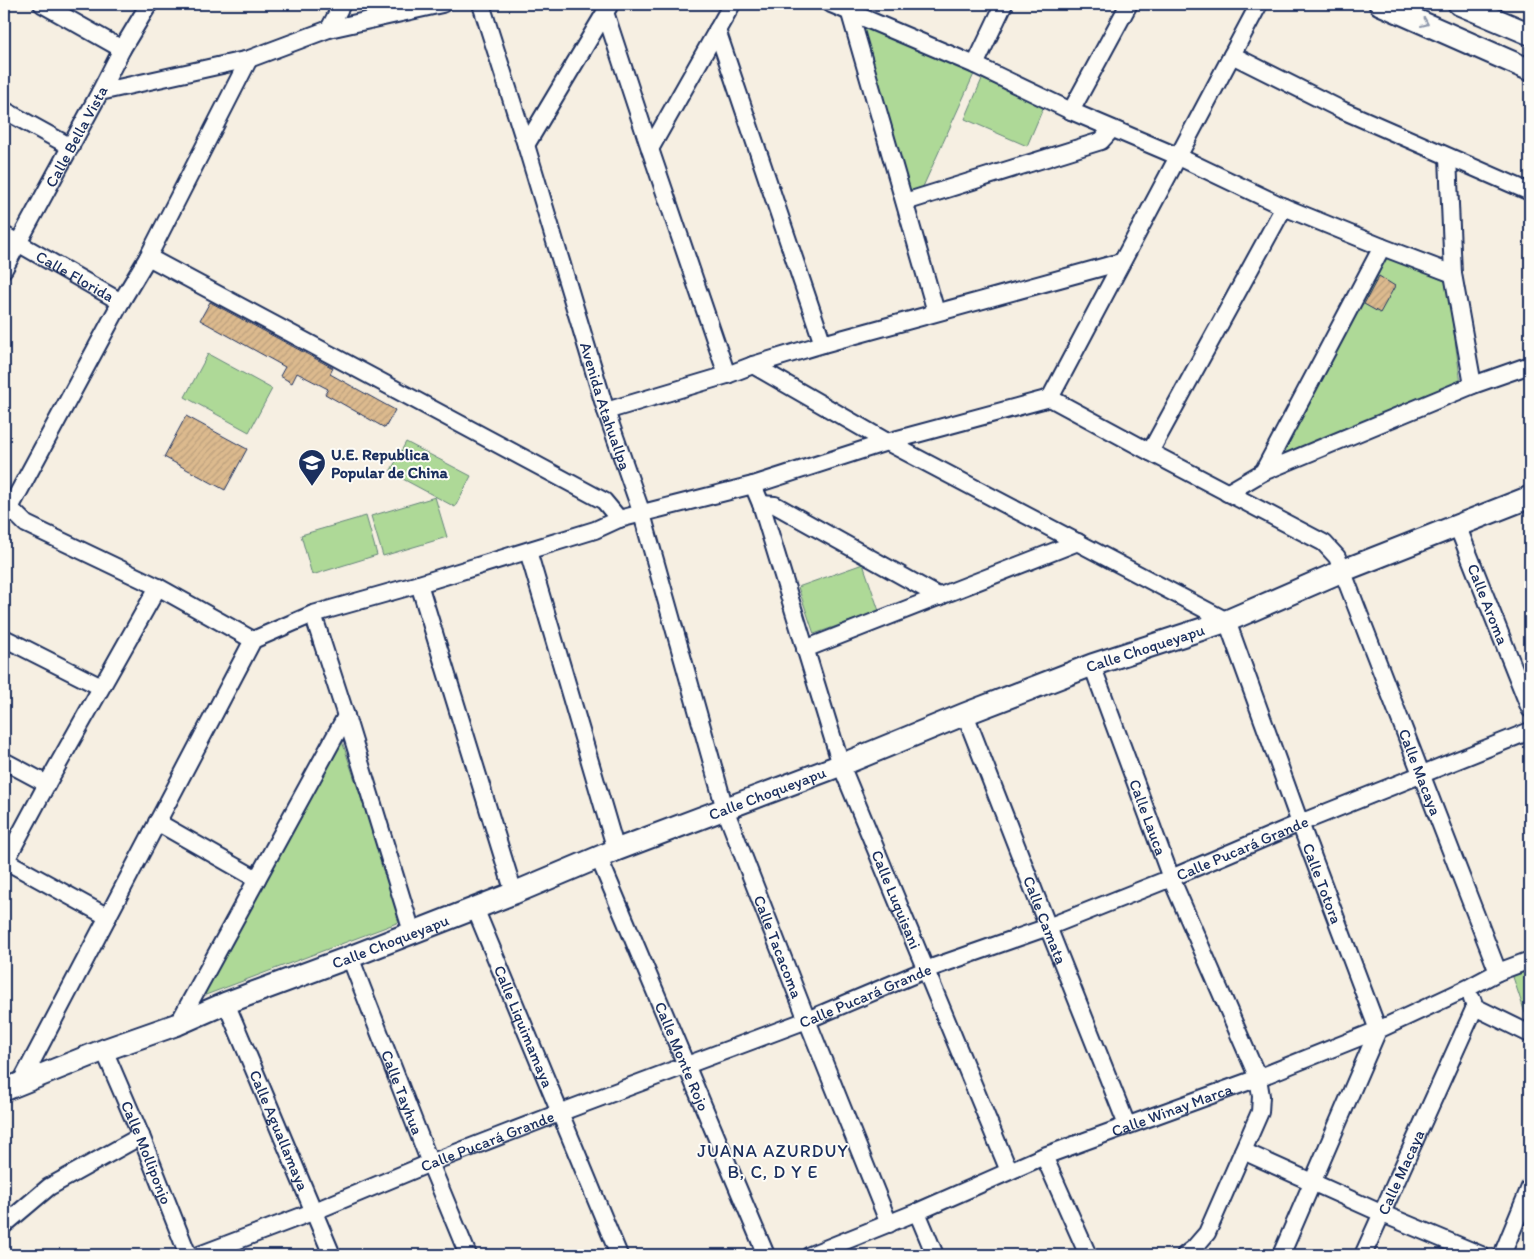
<svg xmlns="http://www.w3.org/2000/svg" width="1534" height="1259" font-family="Itim,sans-serif">
	<style>
		.park { fill: #aed997; stroke: #64847a }
		.building { fill: url(#building-hatch); stroke: #1b2f5e }
		.lines { fill: none; stroke-linecap: round; stroke-linejoin: round }
		.minor-casing { stroke: #1b2f5e; stroke-width: 20 }
		.tertiary-casing { stroke: #1b2f5e; stroke-width: 25 }
		.minor { stroke: #fdfcf7; stroke-width: 16 }
		.tertiary { stroke: #fdfcf7; stroke-width: 21 }
		.oneway { stroke: #8c96aa }
		.labels { text-anchor: middle; dominant-baseline: central; stroke-width: 4; stroke-linejoin: round; paint-order: stroke }
		.street-label { font-size: 16px; fill: #1b2f5e; stroke: #fdfcf7 }
		.poi-label { font-size: 16px; font-weight: bold; fill: #1b2f5e; stroke: #fdfcf7; text-anchor: start }
		.neighbourhood-label { font-size: 18px; letter-spacing: 1px; fill: #1b2f5e; stroke: #fdfcf7 }
	</style>
	<defs>
		<pattern id="building-hatch" width="6" height="6" patternUnits="userSpaceOnUse" patternTransform="scale(1.25)"><rect width="6" height="6" fill="#dcba8e"/><path d="M-1 1l2-2M0 6l6-6M5 7l2-2" fill="none" stroke="#bca07d"/></pattern>
	</defs>
	<rect width="100%" height="100%" fill="#f6efe2"/>
	<filter id="ink" filterUnits="userSpaceOnUse"><feTurbulence type="fractalNoise" baseFrequency=".02" numOctaves="2"/><feDisplacementMap in="SourceGraphic" scale="10" xChannelSelector="R" yChannelSelector="G"/><feConvolveMatrix kernelMatrix="1 2 1 2 8 2 1 2 1" color-interpolation-filters="sRGB"/></filter>
	<g filter="url(#ink)">
		<path class="park" d="M 867,25 L 974,74 L 922,189 L 910,190 L 862,29 Z
			M 982,79 L 1044,106 L 1027,146 L 965,119 Z
			M 1384,254 L 1447,282 L 1461,384 L 1279,457 Z
			M 208,354 L 272,389 L 249,432 L 185,397 Z
			M 406,442 L 471,476 L 455,507 L 390,472 Z
			M 435,497 L 447,537 L 383,556 L 371,516 Z
			M 366,516 L 377,555 L 312,575 L 301,535 Z
			M 863,564 L 879,611 L 814,634 L 798,587 Z
			M 342,741 L 402,921 L 203,996 Z
			M 1530,967 L 1530,1015 L 1525,1013 L 1512,974 Z"/>
		<path class="building" d="M 1379,276 L 1395,286 L 1380,313 L 1364,304 Z
			M 210,302 L 333,368 L 330,374 L 395,410 L 385,428 L 325,394 L 328,389 L 297,373 L 292,383 L 280,376 L 285,367 L 200,320 Z
			M 186,416 L 247,449 L 225,490 L 164,457 Z"/>
		<g class="lines">
			<defs>
				<g id="minor">
					<path d="M 42,4 L 122,49"/>
					<path id="s1" d="M 481,4 L 526,145 L 606,411 L 642,514 L 725,809 L 807,1020 L 889,1224"/>
					<path d="M 831,4 L 975,65 L 1071,111 L 1177,156 L 1284,207 L 1382,247 L 1453,274"/>
					<path d="M 849,10 L 936,312"/>
					<path d="M 605,12 L 650,149 L 727,375"/>
					<path d="M 329,29 L 342,4"/>
					<path d="M 717,30 L 823,344"/>
					<path d="M 1232,55 L 1342,110 L 1530,192"/>
					<path d="M 249,59 L 148,257 L 121,302 L 10,508 L 26,524 L 158,587 L 253,640"/>
					<path d="M 975,65 L 1004,4"/>
					<path d="M 100,92 L 249,59 L 329,29 L 442,4"/>
					<path d="M 4,110 L 71,147"/>
					<path d="M 1071,111 L 1129,4"/>
					<path d="M 526,145 L 609,6"/>
					<path d="M 650,149 L 732,4"/>
					<path d="M 1448,157 L 1453,274 L 1473,385"/>
					<path d="M 905,202 L 1101,141 L 1112,129"/>
					<path id="s2" d="M 4,235 L 121,302"/>
					<path d="M 148,257 L 604,501 L 619,519"/>
					<path id="s3" d="M 4,269 L 100,92 L 122,49 L 149,4"/>
					<path id="s4" d="M 753,365 L 887,442 L 1227,621 L 1300,823 L 1378,1030 L 1281,1255"/>
					<path d="M 1050,398 L 1259,4"/>
					<path d="M 606,411 L 727,375 L 753,365 L 823,344 L 1121,262"/>
					<path d="M 1150,452 L 1284,207"/>
					<path d="M 1263,472 L 1382,247"/>
					<path id="s5" d="M 753,485 L 761,504 L 841,765 L 1009,1171"/>
					<path d="M 1227,493 L 1263,472 L 1473,385 L 1530,365"/>
					<path d="M 761,504 L 775,505 L 940,597"/>
					<path id="s6" d="M 1457,525 L 1530,709"/>
					<path d="M 528,551 L 616,850"/>
					<path d="M 419,584 L 514,893"/>
					<path d="M 313,614 L 346,716 L 412,932"/>
					<path d="M 4,638 L 101,687"/>
					<path d="M 805,649 L 1078,542"/>
					<path id="s7" d="M 1092,665 L 1171,878 L 1258,1078 L 1261,1096 L 1260,1112 L 1207,1233 L 1194,1248 L 1185,1255"/>
					<path id="s8" d="M 965,714 L 1048,927 L 1127,1125"/>
					<path d="M 4,761 L 47,784"/>
					<path d="M 157,822 L 257,879"/>
					<path id="s9" d="M 599,858 L 766,1255"/>
					<path d="M 6,861 L 108,917"/>
					<path d="M 4,864 L 47,784 L 158,587"/>
					<path id="s10" d="M 475,908 L 619,1255"/>
					<path id="s11" d="M 350,957 L 430,1163 L 468,1255"/>
					<path d="M 1472,999 L 1475,1007 L 1530,1034"/>
					<path id="s12" d="M 226,1003 L 332,1255"/>
					<path d="M 178,1024 L 346,716"/>
					<path id="s13" d="M 104,1050 L 141,1136 L 188,1255"/>
					<path id="s14" d="M 20,1084 L 253,640 L 313,614 L 419,584 L 595,530 L 619,519 L 753,485 L 887,442 L 1050,398 L 1150,452 L 1324,543 L 1337,557 L 1498,972"/>
					<path d="M 1243,1151 L 1383,1214 L 1481,1255"/>
					<path d="M 1044,1156 L 1088,1255"/>
					<path d="M 917,1212 L 935,1255"/>
					<path d="M 4,1225 L 49,1187 L 141,1136"/>
					<path id="s15" d="M 199,1255 L 315,1211 L 430,1163 L 559,1113 L 807,1020 L 925,970 L 1048,927 L 1171,878 L 1300,823 L 1530,731"/>
					<path id="s16" d="M 810,1255 L 917,1212 L 1044,1156 L 1258,1078 L 1378,1030 L 1468,988 L 1498,972 L 1530,960"/>
					<path id="s17" d="M 1363,1255 L 1475,1007"/>
					<path d="M 1502,1255 L 1530,1187"/>
				</g>
				<g id="tertiary">
					<path d="M 1380,4 L 1530,70"/>
					<path d="M 1459,4 L 1530,34"/>
					<path id="s18" d="M 4,1090 L 104,1050 L 178,1024 L 226,1003 L 350,957 L 514,893 L 616,850 L 841,765 L 965,714 L 1092,665 L 1227,621 L 1342,571 L 1530,497"/>
				</g>
			</defs>
			<use href="#minor" class="minor-casing"/>
			<use href="#tertiary" class="tertiary-casing"/>
			<use href="#minor" class="minor"/>
			<use href="#tertiary" class="tertiary"/>
		</g>
		<defs><path id="oneway-chevron" d="M-2-3.5L2.5 0L-2 3.5" fill="none" stroke-width="1.6" stroke-linecap="round" stroke-linejoin="round" transform="scale(1.25)"/></defs>
		<use class="oneway" href="#oneway-chevron" transform="translate(1425 23) rotate(24)"/>
	</g>
	<defs>
		<symbol id="school-pin" viewBox="-11 -11 22 30"><path d="M0 17L-7.5 6A9.5 9.5 0 1 1 7.5 6Z" fill="#1b2f5e" stroke="#fdfcf7"/><path d="M0-5L7-2L0 1L-7-2ZM-4 1L0 2.5L4 1V4Q0 6-4 4Z" fill="#fff"/></symbol>
	</defs>
	<g fill-rule="evenodd">
		<use href="#school-pin" x="296" y="447" width="32" height="43"/>
	</g>
	<g class="labels">
		<g class="street-label">
			<text stroke="none"><textPath href="#s3" startOffset="151">Calle Bella Vista</textPath></text>
			<text stroke="none"><textPath href="#s2" startOffset="82">Calle Florida</textPath></text>
			<text stroke="none"><textPath href="#s1" startOffset="421">Avenida Atahuallpa</textPath></text>
			<text stroke="none"><textPath href="#s6" startOffset="85">Calle Aroma</textPath></text>
			<text stroke="none"><textPath href="#s18" startOffset="1224">Calle Choqueyapu</textPath></text>
			<text stroke="none"><textPath href="#s14" startOffset="1895">Calle Macaya</textPath></text>
			<text stroke="none"><textPath href="#s18" startOffset="819">Calle Choqueyapu</textPath></text>
			<text stroke="none"><textPath href="#s7" startOffset="162">Calle Lauca</textPath></text>
			<text stroke="none"><textPath href="#s15" startOffset="1120">Calle Pucará Grande</textPath></text>
			<text stroke="none"><textPath href="#s4" startOffset="818">Calle Totora</textPath></text>
			<text stroke="none"><textPath href="#s5" startOffset="439">Calle Luquisani</textPath></text>
			<text stroke="none"><textPath href="#s8" startOffset="221">Calle Camata</textPath></text>
			<text stroke="none"><textPath href="#s18" startOffset="414">Calle Choqueyapu</textPath></text>
			<text stroke="none"><textPath href="#s1" startOffset="989">Calle Tacacoma</textPath></text>
			<text stroke="none"><textPath href="#s15" startOffset="715">Calle Pucará Grande</textPath></text>
			<text stroke="none"><textPath href="#s10" startOffset="128">Calle Liquimamaya</textPath></text>
			<text stroke="none"><textPath href="#s9" startOffset="215">Calle Monte Rojo</textPath></text>
			<text stroke="none"><textPath href="#s11" startOffset="145">Calle Tayhua</textPath></text>
			<text stroke="none"><textPath href="#s16" startOffset="390">Calle Winay Marca</textPath></text>
			<text stroke="none"><textPath href="#s12" startOffset="138">Calle Aguallamaya</textPath></text>
			<text stroke="none"><textPath href="#s15" startOffset="310">Calle Pucará Grande</textPath></text>
			<text stroke="none"><textPath href="#s13" startOffset="111">Calle Molliponjo</textPath></text>
			<text stroke="none"><textPath href="#s17" startOffset="91">Calle Macaya</textPath></text>
		</g>
		<g class="poi-label">
			<text x="331" y="454">U.E. Republica<tspan x="331" dy="18">Popular de China</tspan></text>
		</g>
		<g class="neighbourhood-label">
			<text x="773" y="1151">JUANA AZURDUY<tspan x="773" dy="21">B, C, D Y E</tspan></text>
		</g>
	</g>
	<rect width="1534" height="1259" fill="none" stroke="#fdfcf7" stroke-width="20"/>
	<rect x="10" y="10" width="1514" height="1239" fill="none" stroke="#1b2f5e" stroke-width="2" filter="url(#ink)"/>
</svg>
